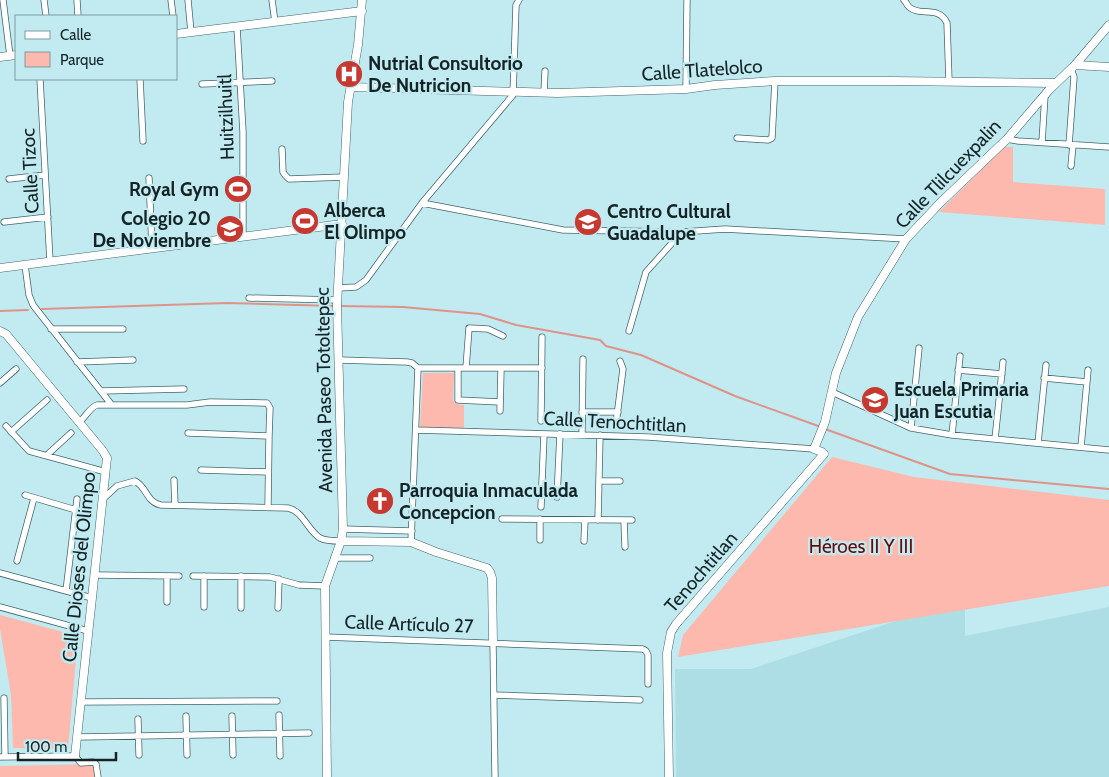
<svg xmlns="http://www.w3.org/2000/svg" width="1109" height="777" font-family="Cabin,sans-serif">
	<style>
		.built { fill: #addee5 }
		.green { fill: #feb9af }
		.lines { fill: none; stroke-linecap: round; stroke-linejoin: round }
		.stream { stroke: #de9389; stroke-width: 2 }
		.street-casing { stroke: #41666b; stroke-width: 7 }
		.secondary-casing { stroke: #41666b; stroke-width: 9 }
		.street { stroke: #fff; stroke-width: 5.5 }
		.secondary { stroke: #fff; stroke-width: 8 }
		.labels { text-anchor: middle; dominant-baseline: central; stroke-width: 4.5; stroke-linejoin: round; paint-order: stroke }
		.poi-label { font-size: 19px; font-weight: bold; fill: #142426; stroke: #c2ebf1; text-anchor: start }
		.street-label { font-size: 19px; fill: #142426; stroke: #c2ebf1 }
		.park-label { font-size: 19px; fill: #650a09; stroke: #c2ebf1 }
	</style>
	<rect width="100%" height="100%" fill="#c2ebf1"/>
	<path class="built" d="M 965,598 L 965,636 L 1109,607 L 1109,777 L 676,777 L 675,669 L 751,669 Z"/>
	<path class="green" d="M 1004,147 L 1013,147 L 1013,182 L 1105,189 L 1105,225 L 939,212 Z
		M 423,373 L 454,373 L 453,400 L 457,404 L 464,405 L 464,428 L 420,427 Z
		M 832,457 L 914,477 L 1109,500 L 1109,586 L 678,657 L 683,635 Z
		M 0,615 L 78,636 L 68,749 L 13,748 L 11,695 L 0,629 Z
		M 96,764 L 96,777 L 0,777 L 0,766 Z"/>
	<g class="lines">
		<path class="stream" d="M 339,306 L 403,307 L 480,314 L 516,325 L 600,340 L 606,346 L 641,355 L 735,396 L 821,427
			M 42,309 L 227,303 L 334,306
			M 0,311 L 28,310
			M 825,429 L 950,474 L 1109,489"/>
		<defs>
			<path id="street" d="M 3,0 L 10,56
				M 44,0 L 46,16
				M 77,0 L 78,16
				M 171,0 L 173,16
				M 188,0 L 191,32
				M 272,0 L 275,22
				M 904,0 C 906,2 907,5 909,7 C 920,17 939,5 947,23 L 949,81
				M 237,27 L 243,132 L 243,236
				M 40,79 L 50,261
				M 140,79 L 143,141
				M 202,84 L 272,81
				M 686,89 L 687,0
				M 544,93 L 545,71
				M 737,138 L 768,140 L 772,138 L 775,81
				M 1007,139 L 1018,141 L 1109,147
				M 1042,142 L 1045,95
				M 1069,145 L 1074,77 L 1071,69
				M 282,149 L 283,172 L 285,175 L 289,179 L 344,177
				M 1071,166 L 1073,145
				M 149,178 L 152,248
				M 9,179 L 45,175
				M 422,203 L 563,230 L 682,232 L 725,229 L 906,239
				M 4,222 L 48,217
				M 25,265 L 29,295 L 33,305 L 111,404
				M 338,288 L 356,287 L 366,280 L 422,203 L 513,95 L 516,5 L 519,0
				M 249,298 L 337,300
				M 51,329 L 123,329
				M 629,331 L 646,272 L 682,232
				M 339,360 L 407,362 L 412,363 L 418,368
				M 77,362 L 133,360
				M 418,368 L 542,368
				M 458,368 L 458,400 L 500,402
				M 466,368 L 469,328 L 488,329 L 503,336
				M 958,370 L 1002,374
				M 1044,378 L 1087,382
				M 0,383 L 16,369
				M 101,391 L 184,389
				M 832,392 L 911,428 L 952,435 L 1109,450
				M 500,411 L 501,369
				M 582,412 L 618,412
				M 541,421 L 542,337
				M 79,422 C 85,418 90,407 97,405 L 187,405 L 210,402 L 264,403 L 267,403 L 270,408 L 269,436
				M 616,424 L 623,369 L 620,361
				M 6,426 L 29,451 L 106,472
				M 911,428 L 919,348
				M 416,430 L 648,437 L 814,449
				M 11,432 L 47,400
				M 188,433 L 269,436 L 268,507
				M 582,434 L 583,359
				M 952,435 L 960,356
				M 995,439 L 1003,362
				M 1038,443 L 1046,365
				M 1081,447 L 1088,370
				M 47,455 L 71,433
				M 201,470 L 268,472
				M 174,480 L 175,505
				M 599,481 L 620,481
				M 25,495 L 76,510
				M 557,497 L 560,434
				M 103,499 L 117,486 L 135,481 C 147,487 146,502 161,505 L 288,508 C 303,511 308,531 320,538 C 326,541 335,541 341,541
				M 541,507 L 544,434
				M 502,519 L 632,520
				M 540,519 L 540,540
				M 598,520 L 600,435
				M 624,520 L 625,547
				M 343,529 L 412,531
				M 584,541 L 585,520
				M 411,542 L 418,368
				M 334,558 L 370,558
				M 17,561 L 34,498
				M 0,573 L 92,598
				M 95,575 L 179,576
				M 193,576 L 270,577 L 299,585 L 325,586
				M 204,576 L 204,607
				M 66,591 L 77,499
				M 167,602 L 167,576
				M 0,607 L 88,631
				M 241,608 L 241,576
				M 278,608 L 279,579
				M 325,637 L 643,649 L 646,651 L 648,655 L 648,684
				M 493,643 L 495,777
				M 495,695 L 640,700
				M 4,698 L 5,757
				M 81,702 L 277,701
				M 279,715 L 280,756
				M 186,716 L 187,755
				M 232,716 L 233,755
				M 138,719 L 139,755
				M 78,737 L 309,733
				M 0,757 L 75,756 L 81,763 L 93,762 L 96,764 L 98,777"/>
			<path id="secondary" d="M 176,34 L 362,11
				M 0,57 L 16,55
				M 1075,65 L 1109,67
				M 350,87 L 557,93 L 686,89 L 715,85 L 775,81 L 892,81 L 1055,83
				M 0,268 L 342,224
				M 0,331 L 6,334 L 103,451 L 107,458 L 75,756
				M 822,452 L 814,449 L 825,422 L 836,373 L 858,317 L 906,239 L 940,203 L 1007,139 L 1049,90 L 1075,65 L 1109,25
				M 341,541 L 411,542 L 436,552 L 487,568 L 490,572 L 492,578 L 493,643
				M 327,777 L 325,586 L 341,541 L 343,529 L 337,305 L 348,102 L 358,45 L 362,0
				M 669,777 L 667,653 L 671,632 L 676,624 L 824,454"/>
		</defs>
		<use href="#street" class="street-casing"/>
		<use href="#secondary" class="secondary-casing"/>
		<use href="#street" class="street"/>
		<use href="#secondary" class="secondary"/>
	</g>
	<defs>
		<symbol id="hospital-disc" viewBox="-11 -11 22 22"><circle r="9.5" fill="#c63830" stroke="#c2ebf1"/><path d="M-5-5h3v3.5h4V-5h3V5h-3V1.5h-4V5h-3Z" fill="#fff"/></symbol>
		<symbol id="stadium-disc" viewBox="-11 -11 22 22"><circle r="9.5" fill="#c63830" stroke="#c2ebf1"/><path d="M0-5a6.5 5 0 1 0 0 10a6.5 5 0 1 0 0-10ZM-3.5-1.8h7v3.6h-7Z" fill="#fff"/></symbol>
		<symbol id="school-disc" viewBox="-11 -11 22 22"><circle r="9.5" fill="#c63830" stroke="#c2ebf1"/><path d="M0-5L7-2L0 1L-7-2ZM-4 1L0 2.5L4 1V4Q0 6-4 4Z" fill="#fff"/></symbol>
		<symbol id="church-disc" viewBox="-11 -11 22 22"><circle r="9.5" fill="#c63830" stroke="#c2ebf1"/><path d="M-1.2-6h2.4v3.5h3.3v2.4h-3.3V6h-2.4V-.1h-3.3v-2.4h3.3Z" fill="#fff"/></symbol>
	</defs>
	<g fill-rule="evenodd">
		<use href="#hospital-disc" x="333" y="58" width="32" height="32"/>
		<use href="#stadium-disc" x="222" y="173" width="32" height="32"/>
		<use href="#stadium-disc" x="289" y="205" width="32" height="32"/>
		<use href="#school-disc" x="572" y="206" width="32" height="32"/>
		<use href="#school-disc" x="214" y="213" width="32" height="32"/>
		<use href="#school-disc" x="859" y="384" width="32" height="32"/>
		<use href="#church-disc" x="364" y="485" width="32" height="32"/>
	</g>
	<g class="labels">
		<g class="poi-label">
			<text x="368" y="63">Nutrial Consultorio<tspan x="368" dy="22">De Nutricion</tspan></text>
			<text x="219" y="189" text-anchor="end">Royal Gym</text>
			<text x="324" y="210">Alberca<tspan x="324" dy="22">El Olimpo</tspan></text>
			<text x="607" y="211">Centro Cultural<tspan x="607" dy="22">Guadalupe</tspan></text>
			<text x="211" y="218" text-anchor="end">Colegio 20<tspan x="211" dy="22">De Noviembre</tspan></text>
			<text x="894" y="389">Escuela Primaria<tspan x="894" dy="22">Juan Escutia</tspan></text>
			<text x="399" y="490">Parroquia Inmaculada<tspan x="399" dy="22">Concepcion</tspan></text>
		</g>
		<g class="street-label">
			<text transform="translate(702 70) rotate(-4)">Calle Tlatelolco</text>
			<text transform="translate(226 117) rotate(-92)">Huitzilhuitl</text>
			<text transform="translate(30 171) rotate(-93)">Calle Tizoc</text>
			<text transform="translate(948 174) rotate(-46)">Calle Tlilcuexpalin</text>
			<text transform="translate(324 390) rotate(-91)">Avenida Paseo Totoltepec</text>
			<text transform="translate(615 422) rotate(3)">Calle Tenochtitlan</text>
			<text transform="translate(79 567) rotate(-84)">Calle Dioses del Olimpo</text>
			<text transform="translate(701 572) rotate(-49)">Tenochtitlan</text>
			<text transform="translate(409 624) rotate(2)">Calle Artículo 27</text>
		</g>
		<g class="park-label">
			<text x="861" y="546">Héroes II Y III</text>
		</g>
	</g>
	<rect x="15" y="15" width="162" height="65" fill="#c2ebf1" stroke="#7c9ba0"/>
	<rect x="25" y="31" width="25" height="8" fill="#ffffff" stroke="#7c9ba0"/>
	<text x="60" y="40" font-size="15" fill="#142426">Calle</text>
	<rect x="25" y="52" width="25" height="15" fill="#feb9af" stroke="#7c9ba0"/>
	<text x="60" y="65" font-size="15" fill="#142426">Parque</text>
	<path d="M18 752v8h98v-8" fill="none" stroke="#142426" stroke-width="2.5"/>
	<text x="25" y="752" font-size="15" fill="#142426" stroke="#c2ebf1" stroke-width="4" paint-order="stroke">100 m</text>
</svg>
